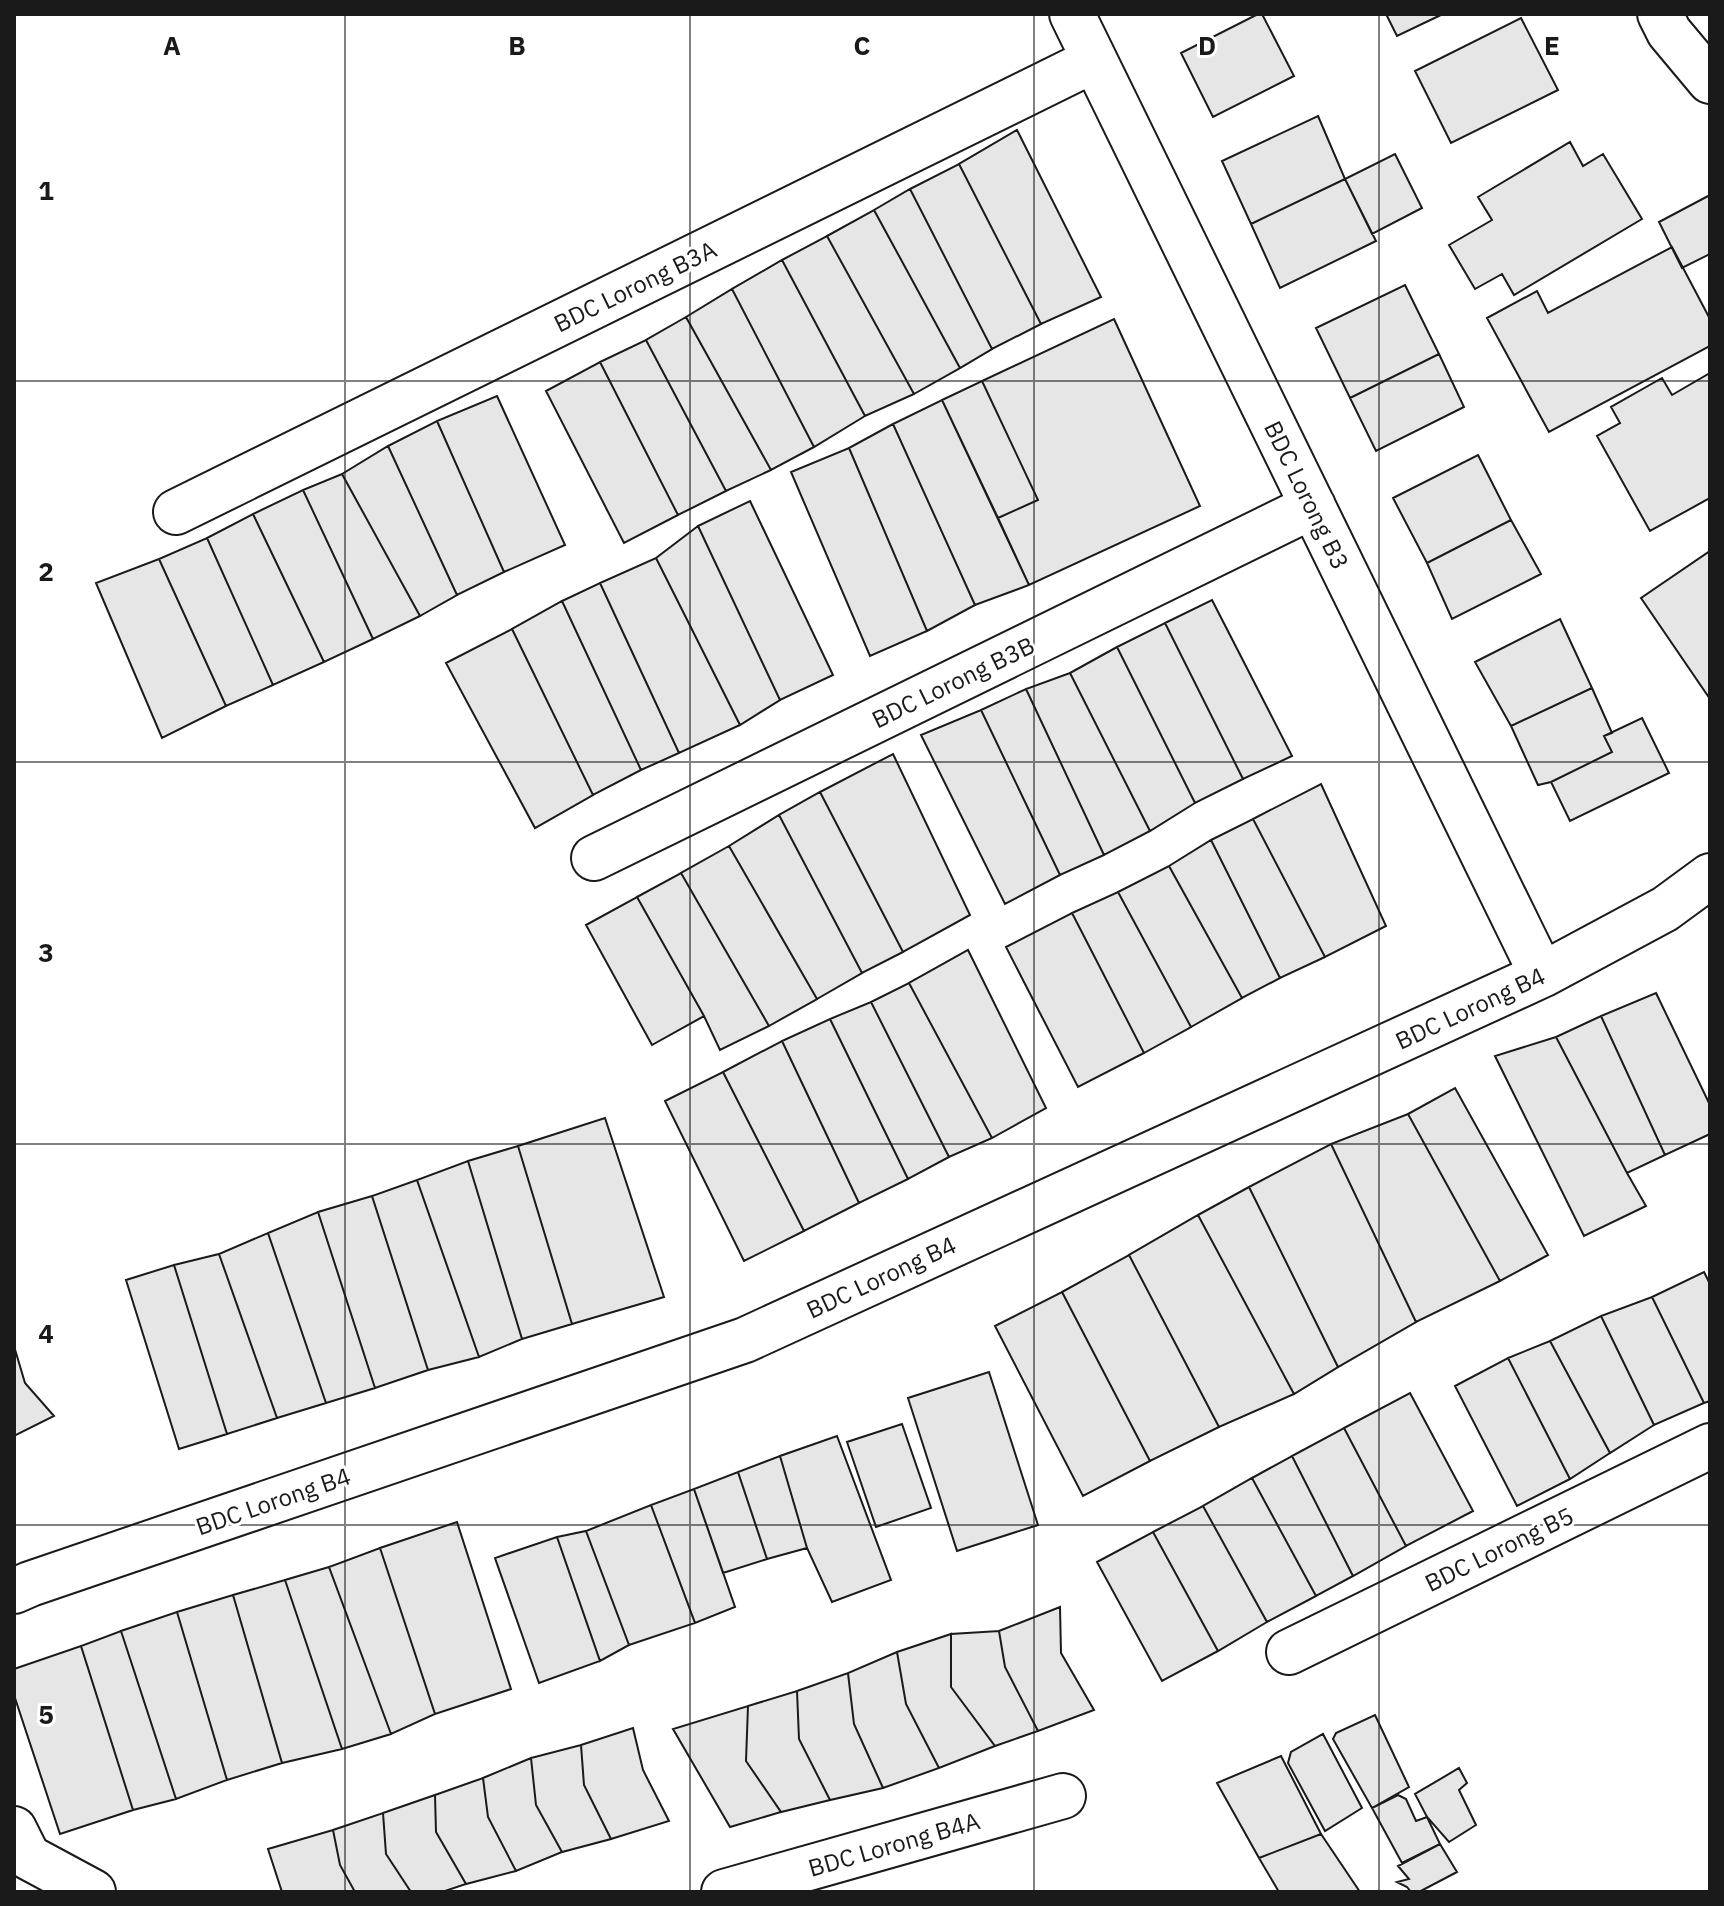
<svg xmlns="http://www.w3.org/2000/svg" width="1724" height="1906" font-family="'IBM Plex Sans',sans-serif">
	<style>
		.building { fill: #e6e6e6; stroke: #1a1a1a; stroke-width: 2 }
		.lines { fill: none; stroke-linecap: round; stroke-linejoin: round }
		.minor-casing { stroke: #1a1a1a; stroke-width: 48 }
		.minor { stroke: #fff; stroke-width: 44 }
		.grid { fill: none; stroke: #1a1a1a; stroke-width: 2; stroke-opacity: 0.55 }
		.labels { text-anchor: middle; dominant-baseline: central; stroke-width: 6; stroke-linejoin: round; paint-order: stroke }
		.street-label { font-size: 24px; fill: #1a1a1a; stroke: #fff }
		.grid-label { font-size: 26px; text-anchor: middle; font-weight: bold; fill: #1a1a1a; stroke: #fff; stroke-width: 6; stroke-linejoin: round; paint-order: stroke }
	</style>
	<rect width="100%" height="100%" fill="#fff"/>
	<path class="building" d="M 1258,14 L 1262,14 L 1294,76 L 1213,117 L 1181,53 Z
		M 1386,14 L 1443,14 L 1397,36 Z
		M 1521,18 L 1558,90 L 1451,143 L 1415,71 Z
		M 1318,116 L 1345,179 L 1251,224 L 1222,161 Z
		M 1017,130 L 1101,297 L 1041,324 L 959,164 Z
		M 1570,142 L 1583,166 L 1603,154 L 1642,219 L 1514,295 L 1502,274 L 1475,289 L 1449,245 L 1492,220 L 1478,197 Z
		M 1395,154 L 1422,208 L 1372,234 L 1345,179 Z
		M 959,164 L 1041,324 L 992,349 L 910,189 Z
		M 1345,179 L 1376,241 L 1280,288 L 1251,224 Z
		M 910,189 L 992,349 L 960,368 L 874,210 Z
		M 1710,195 L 1710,254 L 1682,268 L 1659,222 Z
		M 874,210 L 960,368 L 914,394 L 827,236 Z
		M 827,236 L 914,394 L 865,416 L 782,260 Z
		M 1672,247 L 1710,319 L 1710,346 L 1549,432 L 1487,318 L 1537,291 L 1548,313 Z
		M 782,260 L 865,416 L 814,447 L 732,289 Z
		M 1405,285 L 1439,354 L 1350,398 L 1316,328 Z
		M 732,289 L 814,447 L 771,470 L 686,317 Z
		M 686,317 L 771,470 L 726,491 L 646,340 Z
		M 1114,319 L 1200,506 L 1029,585 L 998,518 L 1038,500 L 982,381 Z
		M 646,340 L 726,491 L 678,515 L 600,362 Z
		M 1439,354 L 1464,407 L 1376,451 L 1350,398 Z
		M 600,362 L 678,515 L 624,543 L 546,391 Z
		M 1710,373 L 1710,498 L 1650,531 L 1597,436 L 1620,423 L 1611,407 L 1662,378 L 1672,395 Z
		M 982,381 L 1038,500 L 998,518 L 942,400 Z
		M 497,396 L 565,545 L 504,572 L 437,421 Z
		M 942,400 L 1029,585 L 975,605 L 893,424 Z
		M 437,421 L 504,572 L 457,595 L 388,446 Z
		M 893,424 L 975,605 L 927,631 L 849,448 Z
		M 388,446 L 457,595 L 420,616 L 342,474 Z
		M 849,448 L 927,631 L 870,656 L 791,472 Z
		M 1478,455 L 1511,520 L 1427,563 L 1393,498 Z
		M 342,474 L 420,616 L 373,639 L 303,490 Z
		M 303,490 L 373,639 L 324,662 L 253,514 Z
		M 750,501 L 833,675 L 780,700 L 698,526 Z
		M 253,514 L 324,662 L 273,685 L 207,538 Z
		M 1511,520 L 1541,574 L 1452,619 L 1427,563 Z
		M 698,526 L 780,700 L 740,725 L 656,558 Z
		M 207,538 L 273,685 L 226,706 L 159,559 Z
		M 1710,551 L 1710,699 L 1641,598 Z
		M 656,558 L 740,725 L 679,753 L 600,583 Z
		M 159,559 L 226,706 L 162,738 L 96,583 Z
		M 600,583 L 679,753 L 641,770 L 562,601 Z
		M 1212,600 L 1292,756 L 1243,779 L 1165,623 Z
		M 562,601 L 641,770 L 593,795 L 512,629 Z
		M 1560,619 L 1592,688 L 1511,726 L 1475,662 Z
		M 1165,623 L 1243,779 L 1195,803 L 1117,647 Z
		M 512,629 L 593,795 L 535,828 L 446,663 Z
		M 1117,647 L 1195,803 L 1150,831 L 1070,673 Z
		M 1070,673 L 1150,831 L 1104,855 L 1026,689 Z
		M 1592,688 L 1612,733 L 1604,736 L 1612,752 L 1551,782 L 1538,785 L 1511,726 Z
		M 1026,689 L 1104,855 L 1060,875 L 981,710 Z
		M 981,710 L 1060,875 L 1005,904 L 921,735 Z
		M 1642,718 L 1669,773 L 1570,821 L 1551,782 L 1612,752 L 1604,736 Z
		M 893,754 L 970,915 L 903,952 L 820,792 Z
		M 1321,784 L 1386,926 L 1325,957 L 1253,819 Z
		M 820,792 L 903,952 L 862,973 L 779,815 Z
		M 779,815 L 862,973 L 817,999 L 729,846 Z
		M 1253,819 L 1325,957 L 1280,978 L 1211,840 Z
		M 1211,840 L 1280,978 L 1242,998 L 1169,866 Z
		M 729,846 L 817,999 L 769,1026 L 681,873 Z
		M 1169,866 L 1242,998 L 1191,1027 L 1118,892 Z
		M 681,873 L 769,1026 L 720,1050 L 704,1016 L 637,897 Z
		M 1118,892 L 1191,1027 L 1144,1053 L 1072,913 Z
		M 637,897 L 704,1016 L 652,1045 L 586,925 Z
		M 1072,913 L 1144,1053 L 1078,1087 L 1006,947 Z
		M 968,950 L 1046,1108 L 992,1138 L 909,983 Z
		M 909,983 L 992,1138 L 949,1157 L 871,1002 Z
		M 1656,993 L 1710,1105 L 1710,1134 L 1665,1155 L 1601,1016 Z
		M 871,1002 L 949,1157 L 908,1179 L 830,1019 Z
		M 1601,1016 L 1665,1155 L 1627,1173 L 1556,1037 Z
		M 830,1019 L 908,1179 L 859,1203 L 782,1041 Z
		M 1556,1037 L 1627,1173 L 1646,1206 L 1584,1236 L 1495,1056 Z
		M 782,1041 L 859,1203 L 804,1231 L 723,1072 Z
		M 723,1072 L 804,1231 L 744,1261 L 665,1101 Z
		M 1455,1088 L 1548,1255 L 1500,1281 L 1408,1114 Z
		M 1408,1114 L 1500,1281 L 1416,1322 L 1331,1144 Z
		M 605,1118 L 664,1297 L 572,1324 L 518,1146 Z
		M 1331,1144 L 1416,1322 L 1338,1367 L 1249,1187 Z
		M 518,1146 L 572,1324 L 522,1339 L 468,1161 Z
		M 468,1161 L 522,1339 L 479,1357 L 417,1180 Z
		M 417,1180 L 479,1357 L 428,1370 L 372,1196 Z
		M 1249,1187 L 1338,1367 L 1294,1394 L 1198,1215 Z
		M 372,1196 L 428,1370 L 375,1388 L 318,1212 Z
		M 318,1212 L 375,1388 L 326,1403 L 268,1233 Z
		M 1198,1215 L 1294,1394 L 1219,1427 L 1129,1255 Z
		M 268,1233 L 326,1403 L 277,1418 L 219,1254 Z
		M 219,1254 L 277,1418 L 227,1434 L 174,1265 Z
		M 1129,1255 L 1219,1427 L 1150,1461 L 1062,1292 Z
		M 174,1265 L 227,1434 L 179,1449 L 126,1280 Z
		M 1704,1272 L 1710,1284 L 1710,1401 L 1704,1403 L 1652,1297 Z
		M 1062,1292 L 1150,1461 L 1083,1496 L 995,1326 Z
		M 1652,1297 L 1704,1403 L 1654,1425 L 1601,1316 Z
		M 1601,1316 L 1654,1425 L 1610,1453 L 1550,1341 Z
		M 1550,1341 L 1610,1453 L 1570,1479 L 1508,1358 Z
		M 14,1346 L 25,1383 L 54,1416 L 14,1436 Z
		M 1508,1358 L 1570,1479 L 1517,1506 L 1455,1386 Z
		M 989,1372 L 1038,1525 L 957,1551 L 908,1398 Z
		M 1410,1393 L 1473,1511 L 1406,1546 L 1344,1428 Z
		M 902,1424 L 931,1508 L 876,1527 L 847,1442 Z
		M 1344,1428 L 1406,1546 L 1353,1576 L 1292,1456 Z
		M 837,1436 L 891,1580 L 832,1602 L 807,1548 L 780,1456 Z
		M 780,1456 L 807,1548 L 767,1559 L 738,1472 Z
		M 1292,1456 L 1353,1576 L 1316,1596 L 1252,1478 Z
		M 738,1472 L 767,1559 L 723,1573 L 694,1489 Z
		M 1252,1478 L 1316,1596 L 1267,1622 L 1203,1506 Z
		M 694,1489 L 735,1607 L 695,1623 L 651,1505 Z
		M 651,1505 L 695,1623 L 629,1645 L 586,1531 Z
		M 1203,1506 L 1267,1622 L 1218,1651 L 1153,1532 Z
		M 457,1522 L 511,1689 L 435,1714 L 380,1548 Z
		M 586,1531 L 629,1645 L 600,1661 L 557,1537 Z
		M 1153,1532 L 1218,1651 L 1162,1681 L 1097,1562 Z
		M 557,1537 L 600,1661 L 539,1683 L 495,1558 Z
		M 380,1548 L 435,1714 L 391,1734 L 329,1567 Z
		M 329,1567 L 391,1734 L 342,1749 L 285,1580 Z
		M 285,1580 L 342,1749 L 282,1763 L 233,1595 Z
		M 233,1595 L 282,1763 L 227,1780 L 177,1612 Z
		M 1060,1607 L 1061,1653 L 1094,1710 L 1038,1731 L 1005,1667 L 999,1631 Z
		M 177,1612 L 227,1780 L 176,1799 L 121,1631 Z
		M 121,1631 L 176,1799 L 133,1810 L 81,1646 Z
		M 999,1631 L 1005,1667 L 1038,1731 L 995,1746 L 951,1687 L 951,1634 Z
		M 951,1634 L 951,1687 L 995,1746 L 939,1768 L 906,1704 L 897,1652 Z
		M 81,1646 L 133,1810 L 60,1834 L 14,1695 L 14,1669 Z
		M 897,1652 L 906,1704 L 939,1768 L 883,1788 L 854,1724 L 848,1673 Z
		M 848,1673 L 854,1724 L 883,1788 L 830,1800 L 799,1739 L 797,1691 Z
		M 797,1691 L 799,1739 L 830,1800 L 781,1812 L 746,1761 L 748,1706 Z
		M 748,1706 L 746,1761 L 781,1812 L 730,1827 L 673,1729 Z
		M 1375,1715 L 1409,1787 L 1372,1808 L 1333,1739 L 1336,1733 Z
		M 633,1728 L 643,1770 L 669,1821 L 611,1839 L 584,1785 L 581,1745 Z
		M 1323,1734 L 1362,1808 L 1325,1831 L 1288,1763 L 1291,1752 Z
		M 581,1745 L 584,1785 L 611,1839 L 562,1852 L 536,1805 L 531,1758 Z
		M 1281,1756 L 1321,1834 L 1259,1858 L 1217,1783 Z
		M 531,1758 L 536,1805 L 562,1852 L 516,1871 L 488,1817 L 483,1778 Z
		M 1459,1768 L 1467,1783 L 1459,1790 L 1476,1825 L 1449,1842 L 1427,1817 L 1415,1794 Z
		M 483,1778 L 488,1817 L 516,1871 L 466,1884 L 436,1832 L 435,1795 Z
		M 435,1795 L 436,1832 L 466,1884 L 442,1892 L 411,1892 L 386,1854 L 383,1813 Z
		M 1398,1795 L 1406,1799 L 1416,1821 L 1427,1817 L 1440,1844 L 1402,1863 L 1372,1808 Z
		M 383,1813 L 386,1854 L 411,1892 L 355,1892 L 340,1865 L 333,1830 Z
		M 333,1830 L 340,1865 L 355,1892 L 282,1892 L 268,1849 Z
		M 1321,1834 L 1360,1892 L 1279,1892 L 1259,1858 Z
		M 1440,1844 L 1457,1872 L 1419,1892 L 1411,1892 L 1407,1887 L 1397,1882 L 1409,1879 L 1398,1866 Z"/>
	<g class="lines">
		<defs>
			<path id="minor" d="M 1072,14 L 1542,975
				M 1660,14 L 1669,32 L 1710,81
				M 176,512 L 1094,60
				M 594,858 L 1313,506
				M 14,1591 L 30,1584 L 745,1340 L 1542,975 L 1665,909 L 1710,876
				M 1289,1652 L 1710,1446
				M 14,1829 L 28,1857 L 93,1892
				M 724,1892 L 1063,1796"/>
		</defs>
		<use href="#minor" class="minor-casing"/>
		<use href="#minor" class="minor"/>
	</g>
	<path class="grid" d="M 345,14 L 345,1892M 690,14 L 690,1892M 1034,14 L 1034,1892M 1379,14 L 1379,1892M 14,381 L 1710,381M 14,762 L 1710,762M 14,1144 L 1710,1144M 14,1525 L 1710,1525"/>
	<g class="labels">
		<g class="street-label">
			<text transform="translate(635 286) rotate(-26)">BDC Lorong B3A</text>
			<text transform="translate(1307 495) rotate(64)">BDC Lorong B3</text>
			<text transform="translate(953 682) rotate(-26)">BDC Lorong B3B</text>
			<text transform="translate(1470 1008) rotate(-25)">BDC Lorong B4</text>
			<text transform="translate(881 1277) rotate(-25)">BDC Lorong B4</text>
			<text transform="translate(273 1501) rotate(-19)">BDC Lorong B4</text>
			<text transform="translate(1499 1549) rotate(-26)">BDC Lorong B5</text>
			<text transform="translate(894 1844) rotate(-16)">BDC Lorong B4A</text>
		</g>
	</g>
	<g class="grid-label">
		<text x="172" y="55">A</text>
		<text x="517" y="55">B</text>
		<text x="862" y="55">C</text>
		<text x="1207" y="55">D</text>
		<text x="1552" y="55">E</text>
		<text x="46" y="200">1</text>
		<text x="46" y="581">2</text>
		<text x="46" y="962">3</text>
		<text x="46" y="1343">4</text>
		<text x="46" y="1724">5</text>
	</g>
	<rect width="1724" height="1906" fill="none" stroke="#1a1a1a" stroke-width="32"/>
</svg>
